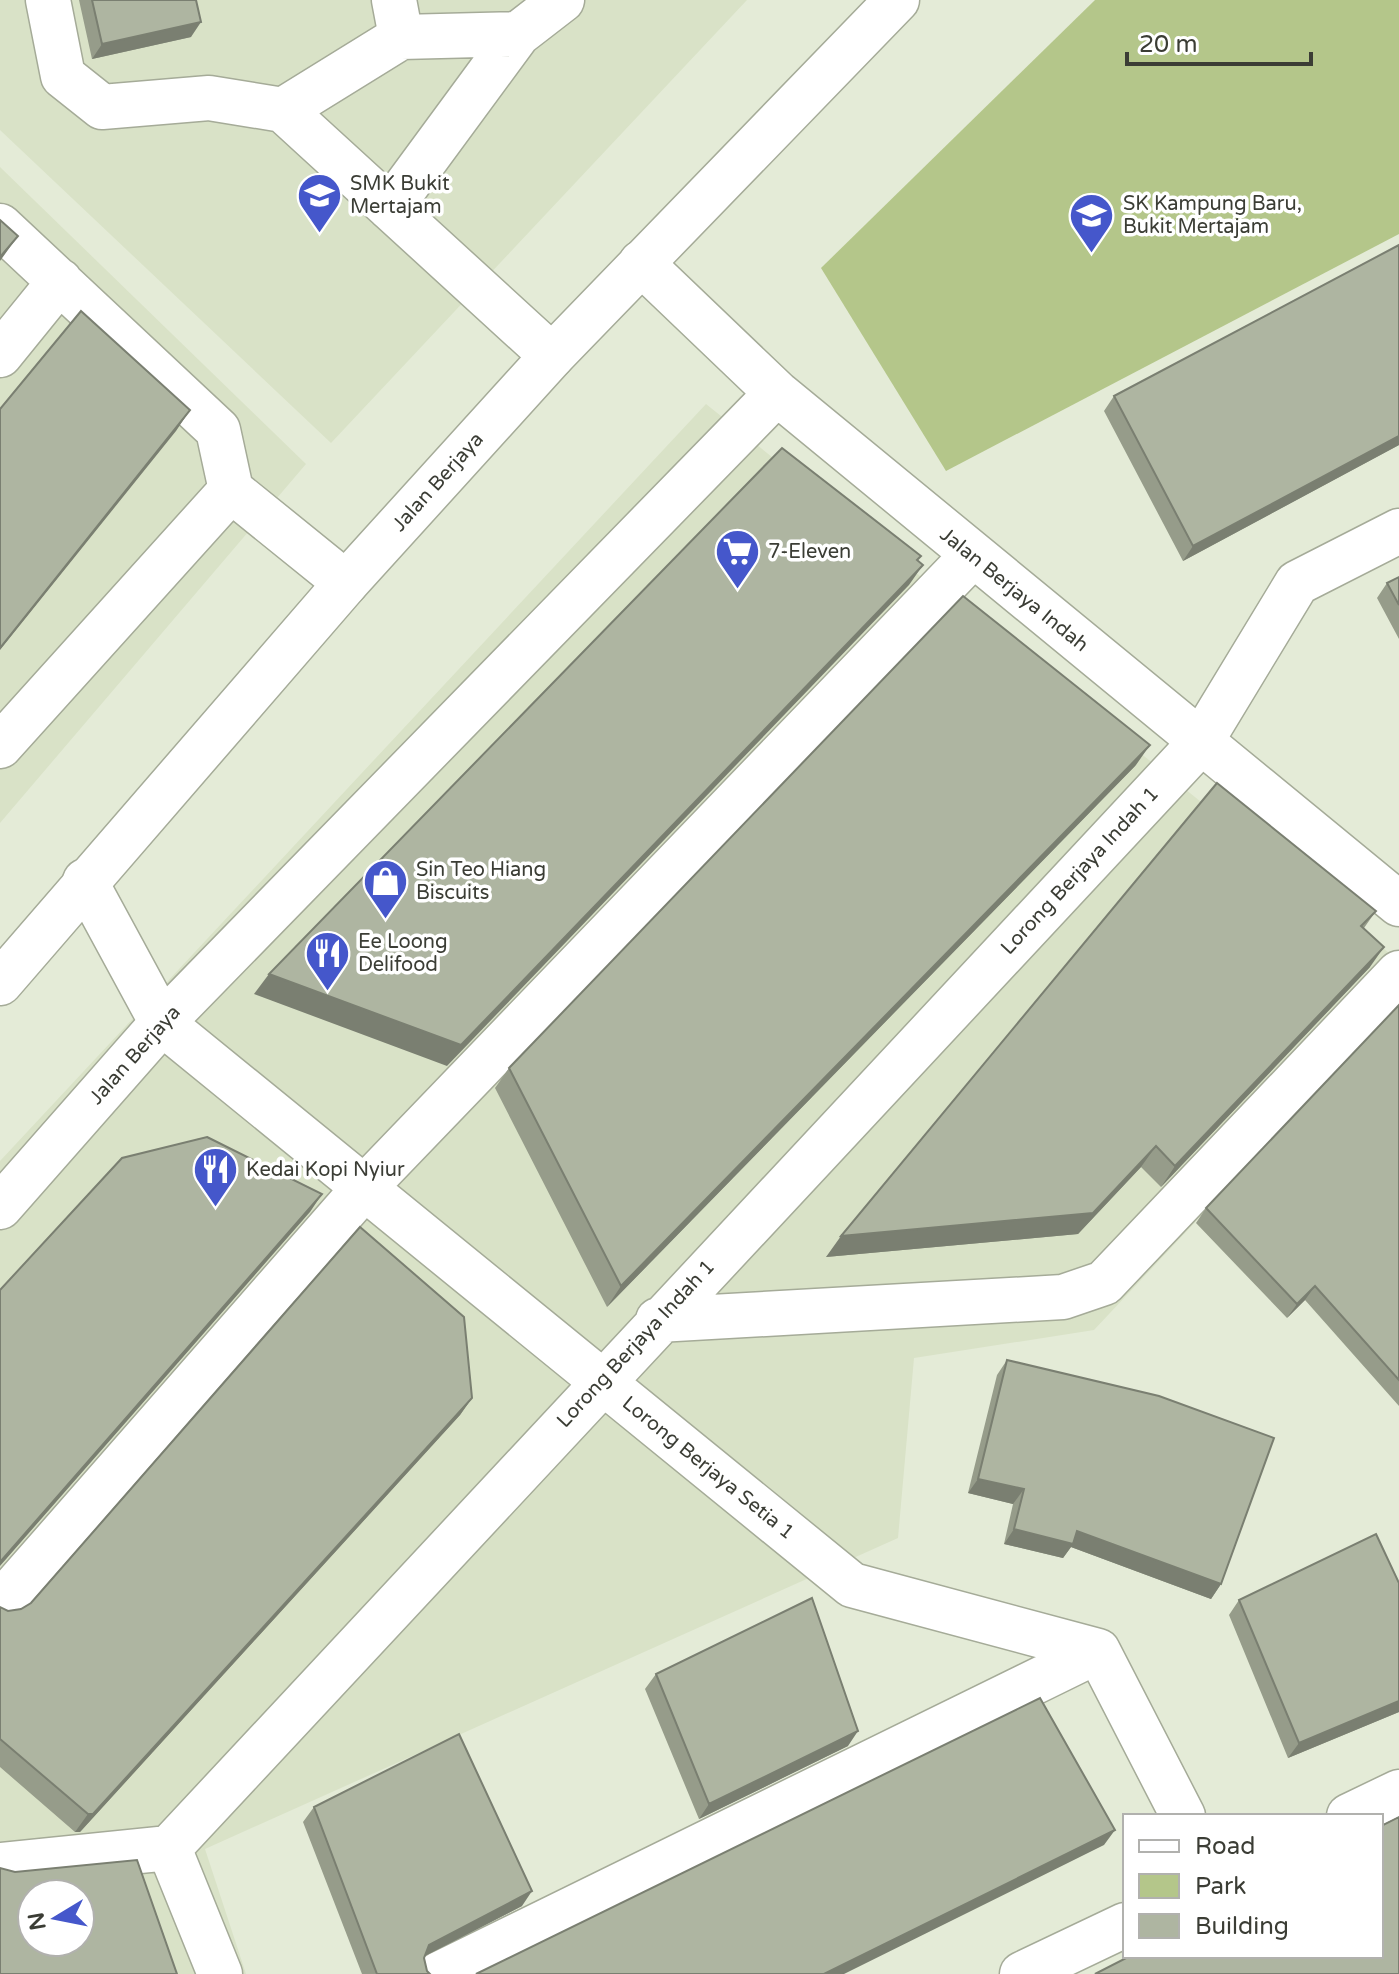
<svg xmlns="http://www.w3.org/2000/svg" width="1399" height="1974" font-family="'Varela Round',sans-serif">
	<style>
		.built { fill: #d9e2c7; fill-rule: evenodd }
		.green { fill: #b4c68a }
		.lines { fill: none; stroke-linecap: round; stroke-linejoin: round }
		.minor-casing { stroke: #a5ab98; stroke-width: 47 }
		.major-casing { stroke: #a5ab98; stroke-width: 47 }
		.minor { stroke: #fff; stroke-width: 44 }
		.major { stroke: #fff; stroke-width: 44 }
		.wall { fill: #969c8a }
		.shaded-wall { fill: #7a7f71 }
		.building { fill: #aeb5a1; stroke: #7a7f71; stroke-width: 2; fill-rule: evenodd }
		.labels { text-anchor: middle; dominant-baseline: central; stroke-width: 7; stroke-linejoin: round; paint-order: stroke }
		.poi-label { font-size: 20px; fill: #3b3d35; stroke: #fff; text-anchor: start }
		.street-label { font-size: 20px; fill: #3b3d35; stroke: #fff }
	</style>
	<rect width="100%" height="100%" fill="#e4ebd7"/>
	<path class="built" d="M 0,0 L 747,0 L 331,443 L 0,130 Z
		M 0,167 L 306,464 L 0,823 Z
		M 706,404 L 1399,961 L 1399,1005 L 1094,1330 L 914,1358 L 898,1538 L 205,1849 L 246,1974 L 0,1974 L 0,1161 ZM 32,1894 L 80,1894 L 80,1942 L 32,1942 Z"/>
	<path class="green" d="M 1095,0 L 1399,0 L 1399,234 L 946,471 L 821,268 Z"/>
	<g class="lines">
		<defs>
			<path id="minor" d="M 48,0 L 63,76 L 102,107 L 209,98 L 283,110 L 552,356
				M 394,0 L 401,37 L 518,34
				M 283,110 L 401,37
				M 390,208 L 518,34 L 562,0
				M 0,226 L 218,430 L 231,490 L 346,583
				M 641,263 L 777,393 L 1399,904
				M 0,355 L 60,281
				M 0,746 L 231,490
				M 85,881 L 162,1023 L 852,1585 L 1098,1651 L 1183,1816
				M 0,1207 L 162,1023 L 777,393
				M 658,1320 L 1063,1297 L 1104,1283 L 1399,973
				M 0,1604 L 364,1188 L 972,556
				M 1349,1816 L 1399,1792
				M 169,1848 L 1200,743 L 1297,583 L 1399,531
				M 169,1848 L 220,1974
				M 0,1865 L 169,1848
				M 439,1974 L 1098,1651
				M 1022,1974 L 1125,1925"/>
			<path id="major" d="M 0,983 L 346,583 L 552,356 L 897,0"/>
		</defs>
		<use href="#minor" class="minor-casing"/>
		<use href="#major" class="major-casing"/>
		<use href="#minor" class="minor"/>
		<use href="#major" class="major"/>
	</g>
	<path class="wall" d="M 79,0 L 196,0 L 191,37 L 92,59 Z
		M 1399,245 L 1399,445 L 1183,561 L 1104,411 L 1114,396 Z
		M 1399,577 L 1399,639 L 1377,598 L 1387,583 Z
		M 1136,765 L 607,1307 L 495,1088 L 509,1068 Z
		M 1376,911 L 1364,928 L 1370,967 L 1161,1187 L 1141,1167 L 1078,1234 L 826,1257 Z
		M 1399,1005 L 1399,1406 L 1305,1300 L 1287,1318 L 1196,1223 L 1206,1208 Z
		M 1007,1360 L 1221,1584 L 1211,1599 L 1071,1547 L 1063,1558 L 1004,1544 L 1013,1504 L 968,1493 L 997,1375 Z
		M 472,1398 L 460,1415 L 80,1832 L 75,1832 L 0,1767 L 0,1607 L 8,1611 L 21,1609 Z
		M 1239,1600 L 1399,1712 L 1288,1758 L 1229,1615 Z
		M 656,1674 L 848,1746 L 699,1819 L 645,1689 Z
		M 314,1807 L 522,1906 L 425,1956 L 424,1958 L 427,1971 L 430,1974 L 362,1974 L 303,1822 Z"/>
	<path class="shaded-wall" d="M 201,22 L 191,37 L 92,59 L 102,44 Z
		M 18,236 L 0,261 L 0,257 Z
		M 190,410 L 176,431 L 0,650 L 0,648 Z
		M 1399,436 L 1399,445 L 1183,561 L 1193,546 Z
		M 923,565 L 909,585 L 447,1066 L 254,994 L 269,974 Z
		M 1150,745 L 1136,765 L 607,1307 L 621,1286 Z
		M 1384,947 L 1370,967 L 1161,1187 L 1175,1166 Z
		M 1156,1146 L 1141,1167 L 1078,1234 L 826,1257 L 841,1236 Z
		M 322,1194 L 310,1212 L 0,1566 L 0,1562 Z
		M 1315,1286 L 1305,1300 L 1287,1318 L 1297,1304 Z
		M 472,1398 L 460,1415 L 80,1832 L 75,1832 L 88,1814 Z
		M 978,1479 L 1024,1489 L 1013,1504 L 968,1493 Z
		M 1014,1529 L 1077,1531 L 1221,1584 L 1211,1599 L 1071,1547 L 1063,1558 L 1004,1544 Z
		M 1399,1701 L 1399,1712 L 1288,1758 L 1299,1743 Z
		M 858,1731 L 848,1746 L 699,1819 L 709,1804 Z
		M 1115,1830 L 1104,1845 L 844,1974 L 824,1974 Z
		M 532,1891 L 522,1906 L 419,1959 L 429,1945 Z"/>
	<path class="building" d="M 92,0 L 196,0 L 201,22 L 102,44 Z
		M 0,220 L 18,236 L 0,257 Z
		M 1399,245 L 1399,436 L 1193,546 L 1114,396 Z
		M 81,311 L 190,410 L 0,648 L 0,409 Z
		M 782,448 L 921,556 L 917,560 L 923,565 L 461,1045 L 269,974 Z
		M 1399,577 L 1399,605 L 1387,583 Z
		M 963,596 L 1150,745 L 621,1286 L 509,1068 Z
		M 1217,783 L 1376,911 L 1361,926 L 1384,947 L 1175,1166 L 1156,1146 L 1093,1213 L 841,1236 Z
		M 1399,1005 L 1399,1380 L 1315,1286 L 1297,1304 L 1206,1208 Z
		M 207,1137 L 322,1194 L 0,1562 L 0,1290 L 122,1158 Z
		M 360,1227 L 464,1317 L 472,1398 L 93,1814 L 88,1814 L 0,1739 L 0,1607 L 8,1611 L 21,1609 L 31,1603 Z
		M 1007,1360 L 1159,1396 L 1274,1438 L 1221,1584 L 1077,1531 L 1073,1544 L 1014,1529 L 1024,1489 L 978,1479 Z
		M 1376,1534 L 1399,1583 L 1399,1701 L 1299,1743 L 1239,1600 Z
		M 812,1598 L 858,1731 L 709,1804 L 656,1674 Z
		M 1040,1698 L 1115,1830 L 824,1974 L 476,1974 Z
		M 459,1734 L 532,1891 L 429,1945 L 424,1958 L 427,1971 L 430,1974 L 377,1974 L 314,1807 Z
		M 1399,1817 L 1399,1974 L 1095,1974 L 1130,1956 L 1381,1956 L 1381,1826 Z
		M 137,1860 L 177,1974 L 0,1974 L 0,1868 L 15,1872 ZM 32,1894 L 80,1894 L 80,1942 L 32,1942 Z"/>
	<defs>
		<symbol id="school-pin" viewBox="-11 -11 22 30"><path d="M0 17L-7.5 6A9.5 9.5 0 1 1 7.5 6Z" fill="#4557cb" stroke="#fff"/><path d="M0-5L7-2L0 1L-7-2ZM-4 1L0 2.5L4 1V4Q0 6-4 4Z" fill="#fff"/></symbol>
		<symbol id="supermarket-pin" viewBox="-11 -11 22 30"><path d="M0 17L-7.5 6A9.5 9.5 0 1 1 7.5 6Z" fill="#4557cb" stroke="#fff"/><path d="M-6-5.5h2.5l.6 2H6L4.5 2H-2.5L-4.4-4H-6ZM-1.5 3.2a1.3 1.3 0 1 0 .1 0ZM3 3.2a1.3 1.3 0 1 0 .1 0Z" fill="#fff"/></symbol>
		<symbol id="shop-pin" viewBox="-11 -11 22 30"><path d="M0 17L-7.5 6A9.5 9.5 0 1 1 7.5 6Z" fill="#4557cb" stroke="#fff"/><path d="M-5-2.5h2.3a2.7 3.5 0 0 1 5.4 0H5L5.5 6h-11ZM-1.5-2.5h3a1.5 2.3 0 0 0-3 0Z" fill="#fff"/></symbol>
		<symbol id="restaurant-pin" viewBox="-11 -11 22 30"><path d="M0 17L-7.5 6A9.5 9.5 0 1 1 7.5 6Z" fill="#4557cb" stroke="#fff"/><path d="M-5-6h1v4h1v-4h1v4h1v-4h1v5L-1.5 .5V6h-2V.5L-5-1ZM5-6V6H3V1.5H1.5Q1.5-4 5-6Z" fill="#fff"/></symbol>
	</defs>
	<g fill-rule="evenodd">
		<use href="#school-pin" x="294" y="170" width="51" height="69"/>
		<use href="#school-pin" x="1066" y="190" width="51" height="69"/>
		<use href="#supermarket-pin" x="712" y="526" width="51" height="69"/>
		<use href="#shop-pin" x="360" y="856" width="51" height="69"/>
		<use href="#restaurant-pin" x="302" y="928" width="51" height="69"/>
		<use href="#restaurant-pin" x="190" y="1144" width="51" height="69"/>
	</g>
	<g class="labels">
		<g class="poi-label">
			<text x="350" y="184">SMK Bukit<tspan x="350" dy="23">Mertajam</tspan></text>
			<text x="1123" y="204">SK Kampung Baru,<tspan x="1123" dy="23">Bukit Mertajam</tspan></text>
			<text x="768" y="552">7-Eleven</text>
			<text x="416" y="870">Sin Teo Hiang<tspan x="416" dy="23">Biscuits</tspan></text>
			<text x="358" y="942">Ee Loong<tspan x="358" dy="23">Delifood</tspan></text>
			<text x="246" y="1170">Kedai Kopi Nyiur</text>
		</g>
		<g class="street-label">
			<text transform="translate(438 482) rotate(-48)">Jalan Berjaya</text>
			<text transform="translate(1014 590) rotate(39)">Jalan Berjaya Indah</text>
			<text transform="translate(1080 871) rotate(-47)">Lorong Berjaya Indah 1</text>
			<text transform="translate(135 1055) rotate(-48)">Jalan Berjaya</text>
			<text transform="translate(636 1344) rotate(-47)">Lorong Berjaya Indah 1</text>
			<text transform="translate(708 1468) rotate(39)">Lorong Berjaya Setia 1</text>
		</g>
	</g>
	<rect x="1123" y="1814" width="260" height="144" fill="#ffffff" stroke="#b1b1ae" stroke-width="2"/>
	<rect x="1139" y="1840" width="40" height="12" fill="#ffffff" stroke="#b1b1ae" stroke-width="2"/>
	<text x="1195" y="1854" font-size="24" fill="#3b3d35">Road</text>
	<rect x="1139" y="1874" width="40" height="24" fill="#b4c68a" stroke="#b1b1ae" stroke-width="2"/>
	<text x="1195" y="1894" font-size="24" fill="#3b3d35">Park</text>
	<rect x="1139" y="1914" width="40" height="24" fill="#aeb5a1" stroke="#b1b1ae" stroke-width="2"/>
	<text x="1195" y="1934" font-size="24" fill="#3b3d35">Building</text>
	<g transform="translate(56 1918) rotate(260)"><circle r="38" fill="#ffffff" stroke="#b1b1ae" stroke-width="2"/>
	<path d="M0-6L14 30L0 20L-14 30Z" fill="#4557cb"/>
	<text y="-12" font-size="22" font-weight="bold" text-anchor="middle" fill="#3b3d35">N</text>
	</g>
	<path d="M1127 52v12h184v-12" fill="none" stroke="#3b3d35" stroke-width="4"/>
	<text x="1139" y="52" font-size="24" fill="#3b3d35" stroke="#ffffff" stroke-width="6" paint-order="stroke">20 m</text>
</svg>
